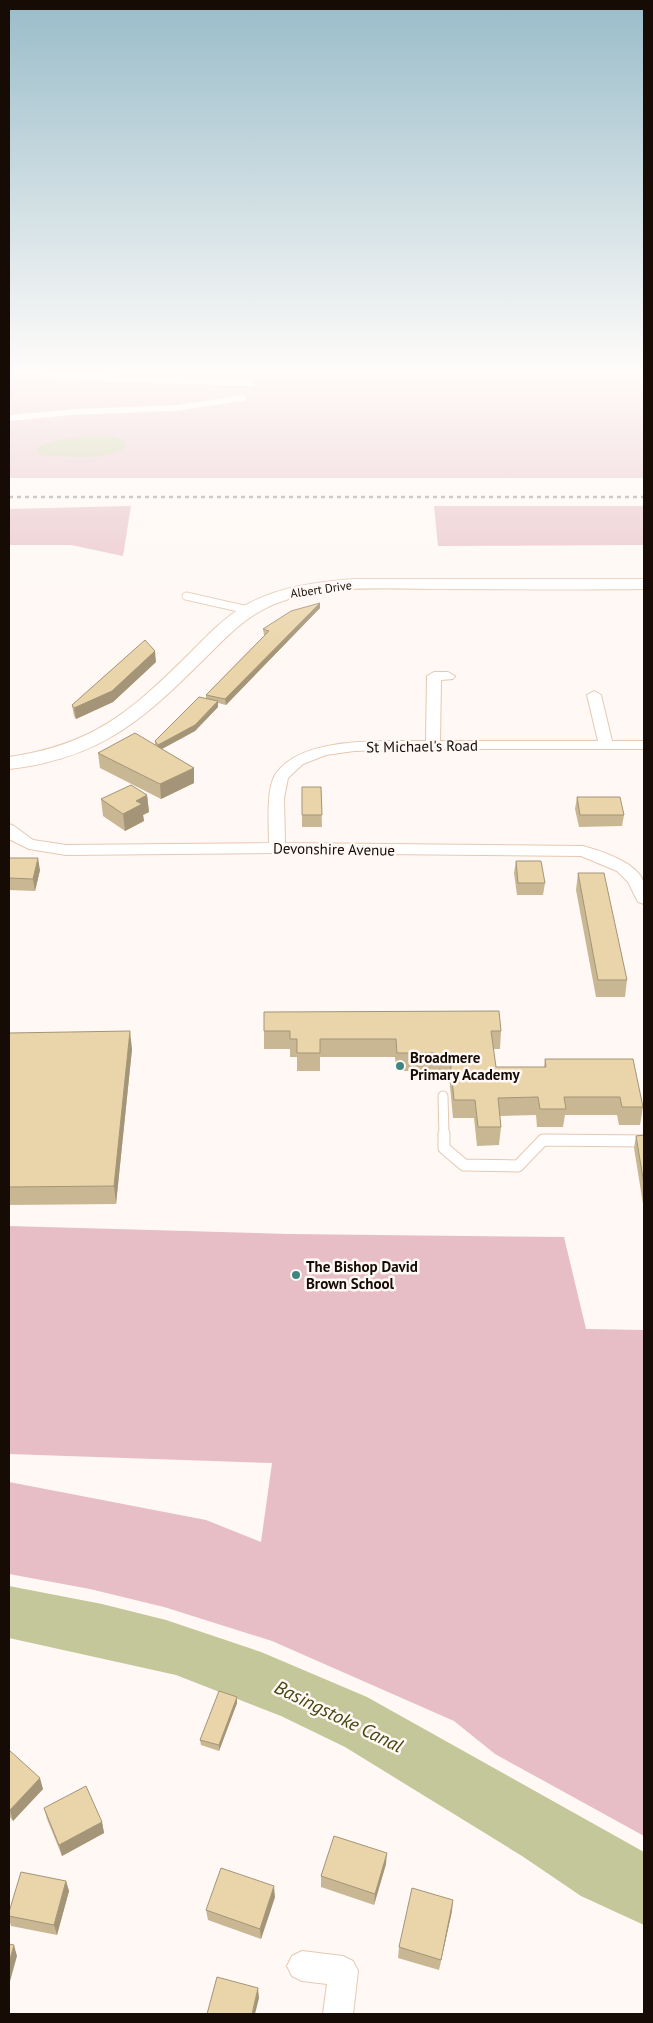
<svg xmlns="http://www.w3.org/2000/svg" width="653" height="2023" font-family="'PT Sans',sans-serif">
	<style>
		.green { fill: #e7bec5 }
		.water { fill: #c4c79a }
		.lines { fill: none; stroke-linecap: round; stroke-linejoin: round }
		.lane-far3-casing { stroke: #e6c8b1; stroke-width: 7 }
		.lane-far2-casing { stroke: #e6c8b1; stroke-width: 9 }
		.lane-far1-casing { stroke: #e6c8b1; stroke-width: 11 }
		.lane-casing { stroke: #e6c8b1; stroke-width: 13 }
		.street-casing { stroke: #e6c8b1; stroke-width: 2 }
		.secondary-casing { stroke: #e6c8b1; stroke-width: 2 }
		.lane-far3 { stroke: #fff; stroke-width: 5.5 }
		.lane-far2 { stroke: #fff; stroke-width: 7 }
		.lane-far1 { stroke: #fff; stroke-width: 9 }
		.lane { stroke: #fff; stroke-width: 11 }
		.street { fill: #fff; fill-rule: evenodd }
		.secondary { fill: #fff; fill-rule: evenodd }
		.rail { stroke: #938b86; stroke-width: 2.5; stroke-dasharray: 4 4; stroke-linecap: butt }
		.wall { fill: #c9b793 }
		.shaded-wall { fill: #a49578 }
		.building { fill: #ead5ab; stroke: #a49578 }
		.poi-dot { fill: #3f8680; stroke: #fff8f4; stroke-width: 2 }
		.labels { text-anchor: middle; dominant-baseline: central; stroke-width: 5; stroke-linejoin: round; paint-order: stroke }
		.far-street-label { font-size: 12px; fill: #160c05; stroke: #fff8f4 }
		.street-label { font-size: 15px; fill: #160c05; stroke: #fff8f4 }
		.poi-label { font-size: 15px; font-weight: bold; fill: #160c05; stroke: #fff8f4; text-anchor: start }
		.near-water-label { font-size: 19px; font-style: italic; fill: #444511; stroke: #fff8f4 }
	</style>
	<rect width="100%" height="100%" fill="#fff8f4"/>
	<path class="green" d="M 9,370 L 644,370 L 644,478 L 9,478 Z
		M 131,506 L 123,556 L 71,545 L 9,545 L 9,509 Z
		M 434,506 L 644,506 L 644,545 L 438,546 Z
		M 9,1226 L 288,1234 L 564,1237 L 586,1329 L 644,1330 L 644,1836 L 495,1754 L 454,1721 L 272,1641 L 164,1607 L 90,1589 L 9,1574 L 9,1482 L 206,1520 L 261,1542 L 272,1463 L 9,1454 Z"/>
	<path class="water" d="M 84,436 L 115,436 L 126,441 L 124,449 C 101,461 71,456 45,456 L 37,453 L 37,447 L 56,440 Z
		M 9,1586 L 102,1604 L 166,1620 L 261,1652 L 367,1697 L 644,1852 L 644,1925 L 581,1896 L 522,1856 L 345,1747 L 281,1716 L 176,1675 L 9,1638 Z"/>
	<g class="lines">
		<defs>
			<path id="lane-far3" d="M 23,370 L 117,379 L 251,383
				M 11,418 L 74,412 L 176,408 L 243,398"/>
			<path id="lane-far2" d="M 186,596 L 248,610"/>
			<path id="lane-far1" d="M 443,1096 L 444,1135"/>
			<path id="lane" d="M 444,1134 L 444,1148 L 464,1165 L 518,1166 L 543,1140 L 644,1141"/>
			<path id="street" d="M 434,672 L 448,672 L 455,676 L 453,679 L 441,680 L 440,741 L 598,741 L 587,695 L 594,691 L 601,695 L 612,741 L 644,741 L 644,749 L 433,749 L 354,751 L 326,755 L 303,764 L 288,778 L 284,798 L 285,843 L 583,846 C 601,851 640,863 644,884 C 645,890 644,898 644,904 L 638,902 L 628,882 L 617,871 L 581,856 L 277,853 L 66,855 L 29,849 L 9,839 L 9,824 L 14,826 L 33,840 L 66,845 L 269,843 C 269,826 266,790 275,775 C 301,735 384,742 426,741 L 427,676 Z
				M 302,1951 L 343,1956 L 353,1961 L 358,1971 L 353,2014 L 323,2014 L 327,1984 L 302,1981 L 292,1976 L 287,1966 L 292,1956 Z"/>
			<path id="secondary" d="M 354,579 L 644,579 L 644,589 C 575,590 506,589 436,589 C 381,589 320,583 268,607 C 240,620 221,643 199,664 C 139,724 96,759 9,769 L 9,757 C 92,745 129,713 187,656 C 205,638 222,619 244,606 C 277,587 316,582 354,579 Z"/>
		</defs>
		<use href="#lane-far3" class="lane-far3-casing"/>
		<use href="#lane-far2" class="lane-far2-casing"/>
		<use href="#lane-far1" class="lane-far1-casing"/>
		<use href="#lane" class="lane-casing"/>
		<use href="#street" class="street-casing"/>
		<use href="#secondary" class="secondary-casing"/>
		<use href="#lane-far3" class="lane-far3"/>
		<use href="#lane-far2" class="lane-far2"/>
		<use href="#lane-far1" class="lane-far1"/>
		<use href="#lane" class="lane"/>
		<use href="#street" class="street"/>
		<use href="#secondary" class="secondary"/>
		<path class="rail" d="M 9,497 L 644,497"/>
	</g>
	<path class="wall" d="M 320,603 L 320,608 L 226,705 L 218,703 L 218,707 L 195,731 L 162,749 L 194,768 L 194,783 L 161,799 L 100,768 L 98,753 L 155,745 L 155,741 L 206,698 L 206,695 L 265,635 L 264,635 L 263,629 Z
		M 156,662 L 113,702 L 76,719 L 74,716 L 72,705 Z
		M 302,787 L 321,787 L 322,827 L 302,827 Z
		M 147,795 L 149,812 L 143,815 L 144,821 L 125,831 L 103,816 L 101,799 Z
		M 577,797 L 624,815 L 622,826 L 579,827 L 575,809 Z
		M 9,858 L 40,870 L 35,891 L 9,890 Z
		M 516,861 L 545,883 L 543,895 L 517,895 L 514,873 Z
		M 578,873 L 627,980 L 625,997 L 596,997 L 576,890 Z
		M 264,1031 L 501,1031 L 500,1049 L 493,1049 L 496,1067 L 544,1067 L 545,1059 L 643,1107 L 640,1125 L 619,1125 L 617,1115 L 565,1115 L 563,1127 L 537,1127 L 536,1115 L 500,1116 L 501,1127 L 499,1145 L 477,1146 L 474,1118 L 453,1118 L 449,1076 L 436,1076 L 435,1071 L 396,1071 L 395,1057 L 320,1057 L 320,1071 L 297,1071 L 297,1057 L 290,1057 L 290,1049 L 264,1049 Z
		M 9,1033 L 132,1049 L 116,1204 L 9,1205 Z
		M 644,1135 L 644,1210 L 634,1148 L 636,1136 Z
		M 237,1697 L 237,1703 L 219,1751 L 201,1745 L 200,1740 Z
		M 9,1750 L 43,1789 L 13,1821 L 9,1816 Z
		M 44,1808 L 102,1822 L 104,1833 L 62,1856 L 47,1819 Z
		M 386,1864 L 374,1905 L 321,1887 L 321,1876 Z
		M 66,1881 L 69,1891 L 57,1935 L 11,1926 L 9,1919 L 9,1912 Z
		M 275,1897 L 261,1939 L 208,1920 L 206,1910 Z
		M 452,1911 L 439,1970 L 398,1958 L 399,1947 Z"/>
	<path class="shaded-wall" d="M 320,603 L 320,608 L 226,705 L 225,699 Z
		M 155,651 L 156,662 L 113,702 L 76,719 L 74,708 Z
		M 218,701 L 218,707 L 195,731 L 158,751 L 158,745 Z
		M 194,768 L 194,783 L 161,799 L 160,784 Z
		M 147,795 L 149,812 L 143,815 L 144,821 L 125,831 L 123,814 L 136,801 Z
		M 38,858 L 40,870 L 35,891 L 33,879 Z
		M 130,1031 L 132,1049 L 116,1204 L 114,1186 Z
		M 237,1697 L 237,1703 L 219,1751 L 219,1745 Z
		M 40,1778 L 43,1789 L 13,1821 L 10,1810 Z
		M 102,1822 L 104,1833 L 62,1856 L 59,1845 Z
		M 387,1853 L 386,1864 L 374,1905 L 375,1894 Z
		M 66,1881 L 69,1891 L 57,1935 L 54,1925 Z
		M 274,1886 L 275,1897 L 261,1939 L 260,1929 Z
		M 453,1900 L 452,1911 L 439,1970 Z
		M 14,1945 L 17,1956 L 9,1985 L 9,1963 Z
		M 258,1988 L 259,1998 L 255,2014 L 252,2014 Z"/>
	<path class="building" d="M 320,603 L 225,699 L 206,695 L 269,631 L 263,629 L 291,611 Z
		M 145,640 L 155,651 L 112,691 L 74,708 L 72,705 Z
		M 199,697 L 218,701 L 195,725 L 158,745 L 155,741 Z
		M 135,733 L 194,768 L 160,784 L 98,753 Z
		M 131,785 L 147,795 L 136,801 L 142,804 L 123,814 L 101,799 Z
		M 302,787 L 321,787 L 322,815 L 302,815 Z
		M 577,797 L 620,797 L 624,815 L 580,815 Z
		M 9,858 L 38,858 L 33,879 L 9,878 Z
		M 516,861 L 541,861 L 545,883 L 518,883 Z
		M 578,873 L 604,873 L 627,980 L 598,980 Z
		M 499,1011 L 501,1031 L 491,1031 L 496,1067 L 546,1067 L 545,1059 L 633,1059 L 643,1107 L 622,1107 L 620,1097 L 564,1097 L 566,1109 L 540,1109 L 538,1097 L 498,1098 L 501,1127 L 478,1127 L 475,1100 L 454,1100 L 450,1058 L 437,1058 L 436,1053 L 397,1053 L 396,1039 L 320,1039 L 320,1053 L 297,1053 L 297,1039 L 290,1039 L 290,1031 L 264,1031 L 264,1012 Z
		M 130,1031 L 114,1186 L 9,1187 L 9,1033 Z
		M 644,1135 L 644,1184 L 636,1136 Z
		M 219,1691 L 237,1697 L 219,1745 L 200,1740 Z
		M 9,1750 L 40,1778 L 10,1810 L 9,1808 Z
		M 86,1786 L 102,1822 L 59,1845 L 44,1808 Z
		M 334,1836 L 387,1853 L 375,1894 L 321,1876 Z
		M 221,1868 L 274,1886 L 260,1929 L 206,1910 Z
		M 21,1872 L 66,1881 L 54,1925 L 9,1916 L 9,1912 Z
		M 412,1888 L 453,1900 L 441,1960 L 399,1947 Z
		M 9,1944 L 14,1945 L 9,1963 Z
		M 217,1977 L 258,1988 L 252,2014 L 207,2014 Z"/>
	<linearGradient id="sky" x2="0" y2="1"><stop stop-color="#99bcc9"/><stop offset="0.57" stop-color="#fffcfa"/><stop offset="1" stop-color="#fffcfa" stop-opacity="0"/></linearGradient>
	<rect width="653" height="653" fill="url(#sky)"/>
	<g class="poi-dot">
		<circle cx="400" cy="1066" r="5"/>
		<circle cx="296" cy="1275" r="5"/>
	</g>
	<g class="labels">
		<g class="far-street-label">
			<text transform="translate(321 589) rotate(-8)">Albert Drive</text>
		</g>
		<g class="street-label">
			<text transform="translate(422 746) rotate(-1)">St Michael's Road</text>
			<text transform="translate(334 849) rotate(1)">Devonshire Avenue</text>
		</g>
		<g class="poi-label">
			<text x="410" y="1057">Broadmere<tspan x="410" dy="17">Primary Academy</tspan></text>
			<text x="306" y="1266">The Bishop David<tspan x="306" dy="17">Brown School</tspan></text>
		</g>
		<g class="near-water-label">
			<text transform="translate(339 1716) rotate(26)">Basingstoke Canal</text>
		</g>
	</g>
	<rect width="653" height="2023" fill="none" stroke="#160c05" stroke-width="20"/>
</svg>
